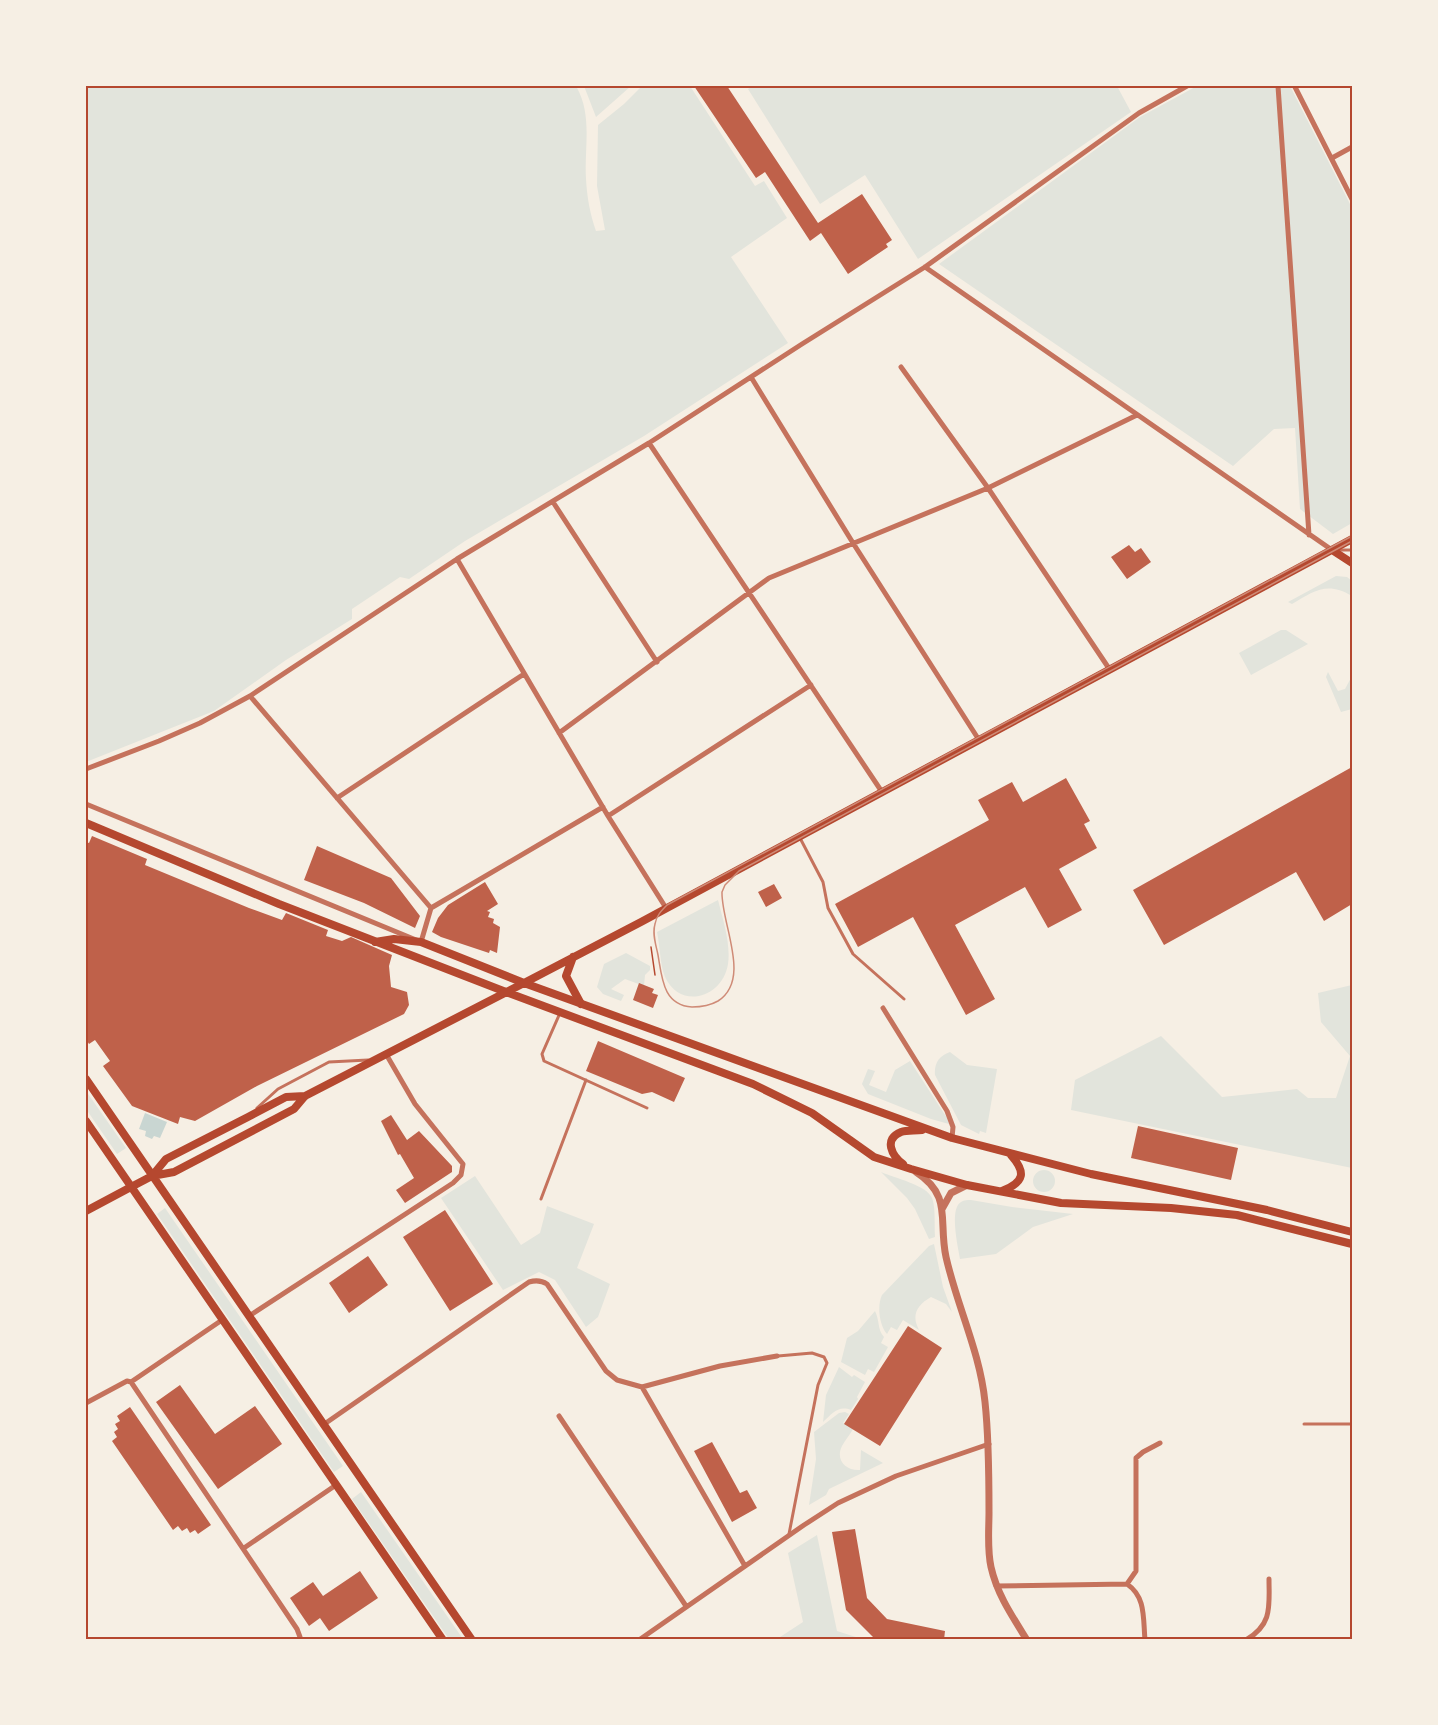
<svg xmlns="http://www.w3.org/2000/svg" width="1438" height="1725" font-family="Manrope,sans-serif">
	<style>
		.green { fill: #e2e4dc }
		.water { fill: #c9d6d2 }
		.building { fill: #bf614a }
		.lines { fill: none; stroke-linecap: round; stroke-linejoin: round }
		.path { stroke: #b5482f; stroke-width: 1.5 }
		.service { stroke: #c5725c; stroke-width: 3 }
		.minor { stroke: #c5725c; stroke-width: 5 }
		.tertiary { stroke: #c5725c; stroke-width: 7 }
		.secondary { stroke: #b5482f; stroke-width: 8 }
		.primary { stroke: #b5482f; stroke-width: 8 }
		.tram { stroke: #cf8b77; stroke-width: 1.5 }
		.neatline { fill: none; stroke: #b5482f; stroke-width: 2 }
	</style>
	<rect width="100%" height="100%" fill="#f6efe4"/>
	<path class="green" d="M 86,86 L 576,86 C 593,115 584,148 586,179 C 587,197 590,214 596,231 L 605,230 L 597,186 L 598,125 L 624,104 L 642,86 L 690,86 L 755,186 L 764,181 L 787,218 L 731,257 L 788,343 L 644,436 L 465,541 L 409,579 L 400,577 L 352,609 L 352,619 L 286,660 L 214,711 L 86,762 Z
		M 584,86 L 631,86 L 596,117 Z
		M 753,86 L 1117,86 L 1131,112 L 918,259 L 865,175 L 820,204 L 748,89 Z
		M 1197,86 L 1290,86 L 1352,208 L 1352,523 L 1333,534 L 1300,509 L 1295,428 L 1274,429 L 1233,466 L 939,264 L 1140,117 Z
		M 1336,576 L 1347,577 L 1352,581 L 1352,596 C 1327,581 1314,591 1292,604 L 1288,602 Z
		M 1281,630 L 1286,630 L 1308,644 L 1251,675 L 1239,653 Z
		M 1328,672 L 1338,691 L 1345,689 L 1352,676 L 1352,709 L 1341,712 L 1326,677 Z
		M 718,900 C 723,920 731,944 728,964 C 723,997 681,1011 665,977 C 660,965 660,946 657,932 Z
		M 626,953 L 650,966 L 650,970 L 645,975 L 644,986 L 625,979 L 611,989 L 624,995 L 621,1001 L 603,994 L 597,987 L 604,964 Z
		M 1352,985 L 1352,1168 L 1071,1110 L 1075,1080 L 1161,1036 L 1222,1097 L 1297,1089 L 1308,1098 L 1336,1098 L 1350,1056 L 1321,1022 L 1318,993 Z
		M 950,1052 L 967,1065 L 997,1069 L 986,1133 L 980,1131 L 979,1134 L 961,1125 L 935,1075 C 934,1063 939,1056 950,1052 Z
		M 910,1061 L 947,1118 L 949,1124 L 931,1119 L 868,1094 L 862,1084 L 868,1069 L 875,1071 L 869,1085 L 886,1092 L 895,1070 Z
		M 86,1091 L 126,1148 L 117,1154 L 86,1109 Z
		M1033 1181a11 11 0 1 1 22 0a11 11 0 1 1-22 0Z
		M 881,1172 C 894,1178 927,1185 932,1198 C 936,1209 934,1225 935,1237 L 929,1239 L 915,1209 L 907,1198 Z
		M 475,1176 L 521,1245 L 540,1233 L 547,1206 L 594,1224 L 577,1268 L 610,1284 L 598,1317 L 586,1327 L 555,1280 L 539,1272 L 503,1290 L 441,1198 Z
		M 971,1200 L 1012,1207 L 1073,1214 L 1033,1227 L 996,1254 L 960,1259 C 958,1247 949,1209 961,1202 C 964,1200 968,1200 971,1200 Z
		M 165,1208 L 343,1466 L 334,1472 L 157,1214 Z
		M 934,1244 L 943,1287 L 952,1312 L 946,1304 L 931,1297 C 917,1305 911,1315 919,1330 L 903,1320 L 897,1330 L 891,1327 L 887,1334 C 879,1325 877,1305 882,1295 L 929,1246 Z
		M 875,1311 C 880,1321 877,1329 884,1337 L 881,1343 L 888,1347 L 874,1372 L 868,1369 L 865,1375 L 841,1362 L 847,1338 L 858,1331 Z
		M 839,1367 L 852,1377 L 854,1375 L 865,1382 L 857,1397 L 858,1399 L 851,1410 C 838,1405 832,1414 823,1422 L 826,1395 Z
		M 845,1412 L 849,1414 L 843,1423 L 853,1429 C 850,1435 845,1440 842,1446 C 835,1460 846,1471 860,1470 L 861,1450 L 883,1463 L 829,1489 L 826,1495 L 809,1505 L 816,1459 L 814,1432 L 839,1413 Z
		M 361,1492 L 463,1639 L 449,1639 L 352,1499 Z
		M 817,1535 L 837,1631 L 862,1639 L 777,1639 L 803,1622 L 788,1553 Z"/>
	<path class="water" d="M 145,1113 L 167,1122 L 160,1138 L 154,1136 L 152,1139 L 145,1136 L 146,1131 L 139,1129 Z"/>
	<path class="building" d="M 694,86 L 727,86 L 818,223 L 862,194 L 892,240 L 886,244 L 888,247 L 848,274 L 821,233 L 810,241 L 765,172 L 756,178 Z
		M 1129,545 L 1135,552 L 1141,548 L 1151,562 L 1127,579 L 1111,557 Z
		M 1352,767 L 1352,904 L 1324,921 L 1296,872 L 1164,945 L 1133,890 Z
		M 1066,778 L 1090,821 L 1084,824 L 1097,848 L 1059,869 L 1082,910 L 1048,928 L 1025,887 L 955,925 L 995,999 L 966,1015 L 913,917 L 858,947 L 835,904 L 989,820 L 978,800 L 1012,782 L 1023,802 Z
		M 92,836 L 147,859 L 145,865 L 249,908 L 282,920 L 286,913 L 328,930 L 326,936 L 342,941 L 351,937 L 392,955 L 389,966 L 391,987 L 407,992 L 409,1005 L 404,1014 L 257,1086 L 195,1121 L 180,1117 L 178,1124 L 132,1106 L 103,1066 L 110,1061 L 95,1040 L 89,1044 L 86,1039 L 86,842 L 89,843 Z
		M 317,846 L 391,878 L 420,916 L 415,928 L 364,903 L 304,880 Z
		M 485,882 L 498,904 L 487,911 L 490,912 L 488,917 L 494,919 L 493,923 L 500,927 L 497,953 L 490,950 L 489,953 L 441,937 L 432,932 L 438,918 L 448,905 Z
		M 774,884 L 782,898 L 766,907 L 758,892 Z
		M 639,983 L 654,989 L 652,993 L 658,995 L 653,1008 L 633,1000 Z
		M 598,1041 L 685,1078 L 674,1102 L 652,1092 L 642,1094 L 586,1071 Z
		M 391,1115 L 407,1140 L 419,1131 L 452,1166 L 452,1172 L 405,1203 L 396,1190 L 414,1178 L 400,1154 L 398,1155 L 381,1121 Z
		M 1138,1126 L 1238,1148 L 1231,1180 L 1131,1158 Z
		M 445,1210 L 493,1284 L 450,1311 L 403,1237 Z
		M 368,1256 L 388,1285 L 349,1313 L 329,1283 Z
		M 908,1326 L 942,1348 L 880,1446 L 844,1424 Z
		M 180,1385 L 215,1434 L 255,1406 L 282,1444 L 218,1489 L 156,1402 Z
		M 130,1407 L 211,1525 L 198,1534 L 195,1530 L 190,1533 L 187,1528 L 182,1531 L 178,1526 L 173,1530 L 112,1441 L 117,1437 L 114,1432 L 118,1429 L 115,1424 L 120,1421 L 117,1416 Z
		M 712,1442 L 740,1493 L 747,1490 L 757,1508 L 732,1522 L 694,1451 Z
		M 855,1529 L 867,1598 L 887,1619 L 945,1631 L 944,1640 L 876,1640 L 846,1610 L 832,1532 Z
		M 360,1571 L 378,1598 L 329,1631 L 320,1618 L 309,1626 L 290,1598 L 313,1582 L 323,1596 Z"/>
	<g class="lines">
		<path class="path" d="M 651,947 L 655,975"/>
		<path class="service" d="M 1336,550 L 1352,550
			M 800,838 L 823,882 L 828,908 L 853,954 L 904,999
			M 560,1013 L 542,1054 L 544,1061 L 647,1108
			M 257,1108 L 278,1089 L 329,1062 L 368,1060
			M 541,1199 L 586,1080
			M 778,1356 L 812,1353 L 824,1357 L 827,1363 L 818,1385 L 789,1534
			M 1304,1424 L 1352,1424"/>
		<path class="minor" d="M 1278,86 L 1309,535
			M 1295,87 L 1352,199
			M 1332,158 L 1352,147
			M 925,267 L 1332,550
			M 901,367 L 988,488 L 1110,670
			M 751,377 L 853,543 L 979,740
			M 649,443 L 882,792
			M 553,502 L 657,662
			M 457,559 L 608,816 L 666,908
			M 250,696 L 431,908
			M 559,733 L 769,578 L 988,488 L 1137,415
			M 86,769 L 159,741 L 200,723 L 250,696 L 457,559 L 649,443 L 802,344 L 925,267 L 1139,113 L 1187,86
			M 337,798 L 524,674
			M 86,804 L 421,942 L 431,908
			M 608,816 L 811,685
			M 431,908 L 603,807
			M 883,1008 L 947,1111 L 953,1127 L 952,1138
			M 249,1316 L 453,1183 L 461,1175 L 463,1164 L 415,1104 L 386,1054
			M 131,1382 L 297,1629 L 300,1637 L 299,1640
			M 642,1387 L 745,1566
			M 86,1403 L 127,1381 L 131,1382 L 222,1320
			M 559,1416 L 686,1606
			M 323,1425 L 529,1282 C 536,1280 541,1280 547,1284 L 606,1371 L 617,1380 L 642,1387 L 720,1366 L 777,1356
			M 244,1548 L 336,1485
			M 1127,1584 L 1136,1571 L 1136,1458 L 1143,1452 L 1160,1443
			M 996,1586 L 1127,1584 C 1146,1597 1143,1618 1145,1640
			M 639,1640 L 804,1525 L 838,1503 L 896,1476 L 989,1444
			M 1246,1640 C 1273,1624 1269,1606 1269,1579"/>
		<path class="tertiary" d="M 916,1172 C 953,1196 938,1220 946,1257 C 957,1306 980,1352 985,1402 C 989,1439 989,1475 989,1512 C 989,1530 987,1549 991,1567 C 997,1594 1012,1616 1027,1640
			M 942,1209 L 951,1193 L 967,1185"/>
		<path class="secondary" d="M 1332,550 L 1352,563
			M 86,823 L 279,904 L 506,992
			M 375,942 L 394,939 L 421,942 L 524,983 L 641,922 L 1352,539
			M 573,957 L 566,976 L 581,1004
			M 86,1211 L 131,1187"/>
		<path class="primary" d="M 506,992 L 753,1084 L 812,1113 L 874,1157 L 911,1169 L 967,1185 L 1061,1203 L 1171,1208 L 1237,1215 L 1352,1244
			M 86,1079 L 472,1640
			M 86,1121 L 443,1640
			M 903,1164 C 892,1156 883,1139 901,1132 C 907,1130 915,1131 922,1130
			M 152,1176 L 166,1159 L 248,1117 L 286,1097 L 305,1096
			M 131,1187 L 152,1176 L 174,1172 L 294,1109 L 305,1096 L 524,983 L 952,1138 L 1091,1174 L 1267,1210 L 1352,1232
			M 1002,1191 C 1025,1182 1026,1172 1011,1155"/>
		<path class="tram" d="M 1352,536 L 667,905 C 662,910 656,916 655,924 C 652,934 656,945 658,955 C 662,978 663,1005 692,1007 C 701,1007 711,1005 718,1001 C 752,979 721,924 722,892 L 725,885 L 739,871 L 1352,541"/>
	</g>
	<rect width="1438" height="1725" fill="none" stroke="#f6efe4" stroke-width="174"/>
	<rect x="87" y="87" width="1264" height="1551" class="neatline"/>
</svg>
